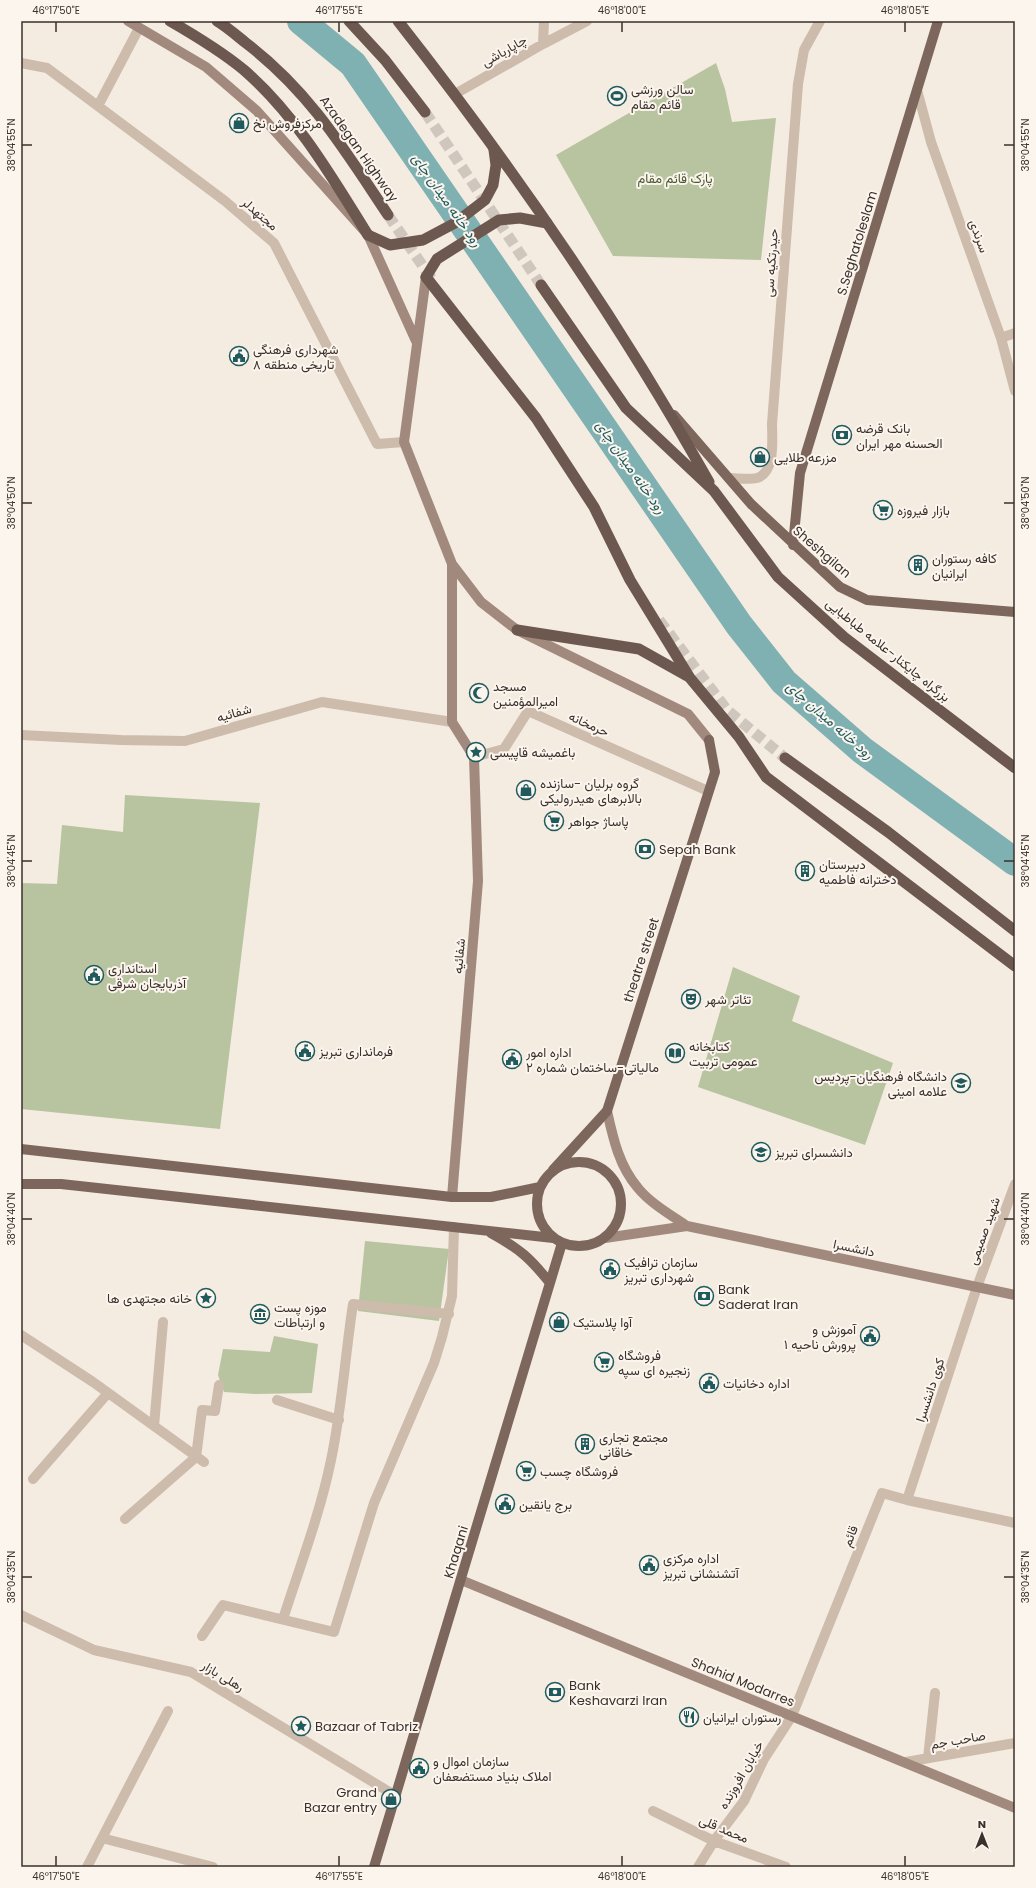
<svg xmlns="http://www.w3.org/2000/svg" width="1036" height="1888" font-family="Poppins,Vazirmatn,sans-serif">
	<style>
		.green { fill: #b8c4a0 }
		.lines { fill: none; stroke-linecap: round; stroke-linejoin: round }
		.river { stroke: #7fb0b2; stroke-width: 28 }
		.trunk-tunnel { stroke: #cfc6bd; stroke-width: 11; stroke-dasharray: 11 5.5; stroke-linecap: butt }
		.pedestrian { stroke: #cdbbac; stroke-width: 10 }
		.minor { stroke: #cdbbac; stroke-width: 10 }
		.secondary { stroke: #a18a7d; stroke-width: 10 }
		.primary { stroke: #7d675c; stroke-width: 10 }
		.trunk { stroke: #6c584f; stroke-width: 11 }
		.trunk-bridge { stroke: #6c584f; stroke-width: 11 }
		.ticks { fill: none; stroke: #3b302b; stroke-width: 1.5 }
		.labels { text-anchor: middle; dominant-baseline: central; stroke-width: 4; stroke-linejoin: round; paint-order: stroke }
		.street-label { font-size: 13px; fill: #3b302b; stroke: #fbf5ee }
		.poi-label { font-size: 13px; fill: #3b302b; stroke: #fbf5ee; text-anchor: start }
		.park-label { font-size: 13px; fill: #4a5a2e; stroke: #fbf5ee }
		.water-label { font-size: 14px; font-style: italic; fill: #1f5a5e; stroke: #fbf5ee }
		.neatline { fill: none; stroke: #3b302b; stroke-width: 1.5 }
		.ticks-label { font-size: 10px; text-anchor: middle; fill: #3b302b }
	</style>
	<rect width="100%" height="100%" fill="#f4ebe1"/>
	<path class="green" d="M 716,63 L 725,89 L 732,122 L 776,118 L 761,260 L 613,256 L 556,155 Z
		M 125,795 L 260,803 L 220,1129 L 21,1109 L 21,883 L 57,884 L 62,825 L 123,832 Z
		M 733,967 L 800,996 L 792,1021 L 893,1063 L 865,1145 L 698,1087 Z
		M 365,1241 L 449,1249 L 439,1321 L 358,1311 Z
		M 274,1336 L 318,1344 L 312,1393 L 255,1394 L 224,1392 L 218,1375 L 223,1349 L 270,1352 Z"/>
	<g class="lines">
		<path class="river" d="M 301,21 L 353,64 L 739,625 L 784,682 L 862,750 L 1015,862"/>
		<path class="trunk-tunnel" d="M 425,112 L 541,285
			M 388,215 L 433,281
			M 659,620 L 727,710 L 785,758"/>
		<path class="pedestrian" d="M 21,1615 L 94,1650 L 191,1672 L 396,1796"/>
		<path class="minor" d="M 543,44 L 544,21
			M 21,63 L 47,68 L 225,201 L 274,243 L 377,444 L 404,442
			M 917,90 L 931,142 L 1001,338 L 1015,391
			M 455,94 L 543,44 L 587,21
			M 98,106 L 139,28
			M 1001,338 L 1015,333
			M 729,478 C 737,478 749,480 757,478 C 776,472 772,438 772,424 L 798,84 L 804,50 L 820,21
			M 21,735 L 121,740 L 185,741 L 322,702 L 452,722
			M 474,757 L 504,749 L 528,711 L 708,791
			M 21,1335 L 93,1382 L 204,1462
			M 277,1400 L 339,1420
			M 154,1426 L 163,1322
			M 33,1479 L 108,1393
			M 907,1500 L 977,1287 L 1015,1184
			M 125,1519 L 196,1457 L 202,1410 L 215,1411 L 219,1385
			M 283,1619 C 300,1566 320,1514 331,1460 C 342,1408 345,1356 353,1304 L 449,1314
			M 202,1636 L 223,1605 L 334,1632 L 374,1503 L 434,1363 L 442,1337 L 452,1296 L 454,1227
			M 928,1758 L 935,1693
			M 906,1762 L 1015,1743
			M 653,1811 L 714,1841 L 786,1867
			M 102,1838 L 213,1867
			M 87,1867 L 168,1711
			M 698,1867 L 714,1841 L 744,1801 L 764,1759 L 792,1716 L 882,1493 L 907,1500 L 1015,1523"/>
		<path class="secondary" d="M 128,21 L 206,67 L 257,111 L 368,235 L 416,341
			M 426,277 L 404,442 L 452,564 L 481,602 L 517,630 L 688,714 L 709,740
			M 452,564 L 452,722 L 474,757 L 478,881 L 452,1197
			M 607,1111 C 613,1138 619,1166 638,1188 C 650,1203 671,1215 687,1226
			M 605,1238 L 687,1226 L 1015,1295
			M 461,1580 L 1015,1808"/>
		<path class="primary" d="M 674,415 L 751,504 L 840,587 L 867,600 L 1015,612
			M 793,545 L 800,473 L 938,21
			M 21,1149 L 452,1197 L 491,1197 L 540,1187
			M537 1204a42 42 0 1 1 84 0a42 42 0 1 1-84 0Z
			M 553,1170 L 607,1111 L 715,772 L 709,740
			M 21,1184 L 61,1184 L 553,1238
			M 491,1233 C 520,1249 530,1258 550,1283
			M 374,1867 L 562,1243"/>
		<path class="trunk" d="M 170,21 C 196,36 221,51 244,70 C 296,115 332,177 368,235
			M 217,21 C 227,27 236,35 246,43 C 310,92 344,149 388,215
			M 349,21 L 385,60 L 425,112
			M 398,21 C 512,166 619,321 709,482
			M 426,277 L 536,418 L 594,507 L 630,580 L 690,678 L 739,737 L 766,777 L 1015,966
			M 541,285 L 626,408 L 714,491 L 778,577 L 844,637 L 1015,768
			M 517,630 L 639,649 L 689,677
			M 785,758 L 888,832 L 1015,931"/>
		<path class="trunk-bridge" d="M 368,235 L 390,245 L 423,240 L 455,223 L 485,200 L 493,185 L 496,165 L 494,150
			M 426,277 L 437,259 L 499,220 L 520,218 L 547,223"/>
	</g>
	<path class="ticks" d="M 56,22 L 56,32M 339,22 L 339,32M 622,22 L 622,32M 905,22 L 905,32M 22,145 L 32,145M 1004,145 L 1014,145M 22,503 L 32,503M 1004,503 L 1014,503M 22,861 L 32,861M 1004,861 L 1014,861M 22,1219 L 32,1219M 1004,1219 L 1014,1219M 22,1577 L 32,1577M 1004,1577 L 1014,1577M 56,1856 L 56,1866M 339,1856 L 339,1866M 622,1856 L 622,1866M 905,1856 L 905,1866"/>
	<defs>
		<symbol id="stadium-ring" viewBox="-11 -11 22 22"><circle r="9.5" fill="#fbf5ee" stroke="#1f5a5e" stroke-width="1.5"/><path d="M0-5a6.5 5 0 1 0 0 10a6.5 5 0 1 0 0-10ZM-3.5-1.8h7v3.6h-7Z" fill="#1f5a5e"/></symbol>
		<symbol id="shop-ring" viewBox="-11 -11 22 22"><circle r="9.5" fill="#fbf5ee" stroke="#1f5a5e" stroke-width="1.5"/><path d="M-5-2.5h2.3a2.7 3.5 0 0 1 5.4 0H5L5.5 6h-11ZM-1.5-2.5h3a1.5 2.3 0 0 0-3 0Z" fill="#1f5a5e"/></symbol>
		<symbol id="civic-ring" viewBox="-11 -11 22 22"><circle r="9.5" fill="#fbf5ee" stroke="#1f5a5e" stroke-width="1.5"/><path d="M-.6-6.5H3V-4.5H.6V-3L4-1V1h2V6H-6V1h2V-1L-.6-3ZM-1.2 2.5V6h2.4V2.5Z" fill="#1f5a5e"/></symbol>
		<symbol id="bank-ring" viewBox="-11 -11 22 22"><circle r="9.5" fill="#fbf5ee" stroke="#1f5a5e" stroke-width="1.5"/><path d="M-6-4H6V4H-6ZM0-2.3a2.3 2.3 0 1 0 0 4.6a2.3 2.3 0 1 0 0-4.6Z" fill="#1f5a5e"/></symbol>
		<symbol id="supermarket-ring" viewBox="-11 -11 22 22"><circle r="9.5" fill="#fbf5ee" stroke="#1f5a5e" stroke-width="1.5"/><path d="M-6-5.5h2.5l.6 2H6L4.5 2H-2.5L-4.4-4H-6ZM-1.5 3.2a1.3 1.3 0 1 0 .1 0ZM3 3.2a1.3 1.3 0 1 0 .1 0Z" fill="#1f5a5e"/></symbol>
		<symbol id="building-ring" viewBox="-11 -11 22 22"><circle r="9.5" fill="#fbf5ee" stroke="#1f5a5e" stroke-width="1.5"/><path d="M-4-6H4V6H1V3H-1V6H-4ZM-2.5-4.3h1.7v1.8h-1.7ZM.8-4.3h1.7v1.8H.8ZM-2.5-1h1.7V.8h-1.7ZM.8-1h1.7V.8H.8Z" fill="#1f5a5e"/></symbol>
		<symbol id="mosque-ring" viewBox="-11 -11 22 22"><circle r="9.5" fill="#fbf5ee" stroke="#1f5a5e" stroke-width="1.5"/><path d="M3.5-4.9A6 6 0 1 0 3.5 4.9A5 5 0 1 1 3.5-4.9Z" fill="#1f5a5e"/></symbol>
		<symbol id="sight-ring" viewBox="-11 -11 22 22"><circle r="9.5" fill="#fbf5ee" stroke="#1f5a5e" stroke-width="1.5"/><path d="M0-6L1.8-2.2L6-1.7L2.9 1.2L3.7 5.4L0 3.3L-3.7 5.4L-2.9 1.2L-6-1.7L-1.8-2.2Z" fill="#1f5a5e"/></symbol>
		<symbol id="theatre-ring" viewBox="-11 -11 22 22"><circle r="9.5" fill="#fbf5ee" stroke="#1f5a5e" stroke-width="1.5"/><path d="M-5-5.5Q0-4 5-5.5V0Q5 5 0 6Q-5 5-5 0ZM-3.3-2.5H-1v1.5H-3.3ZM1-2.5H3.3v1.5H1ZM-2.8 1Q0 5.5 2.8 1Z" fill="#1f5a5e"/></symbol>
		<symbol id="library-ring" viewBox="-11 -11 22 22"><circle r="9.5" fill="#fbf5ee" stroke="#1f5a5e" stroke-width="1.5"/><path d="M-6-4Q-3-5.5-.7-3.5V5Q-3 3-6 4ZM6-4Q3-5.5 .7-3.5V5Q3 3 6 4Z" fill="#1f5a5e"/></symbol>
		<symbol id="university-ring" viewBox="-11 -11 22 22"><circle r="9.5" fill="#fbf5ee" stroke="#1f5a5e" stroke-width="1.5"/><path d="M0-5L7-2L0 1L-7-2ZM-4 1L0 2.5L4 1V4Q0 6-4 4Z" fill="#1f5a5e"/></symbol>
		<symbol id="museum-ring" viewBox="-11 -11 22 22"><circle r="9.5" fill="#fbf5ee" stroke="#1f5a5e" stroke-width="1.5"/><path d="M0-6L6-3V-2H-6V-3ZM-5-1h2V3h-2ZM-1-1h2V3h-2ZM3-1h2V3H3ZM-6 4H6V6H-6Z" fill="#1f5a5e"/></symbol>
		<symbol id="restaurant-ring" viewBox="-11 -11 22 22"><circle r="9.5" fill="#fbf5ee" stroke="#1f5a5e" stroke-width="1.5"/><path d="M-5-6h1v4h1v-4h1v4h1v-4h1v5L-1.5 .5V6h-2V.5L-5-1ZM5-6V6H3V1.5H1.5Q1.5-4 5-6Z" fill="#1f5a5e"/></symbol>
	</defs>
	<g fill-rule="evenodd">
		<use href="#stadium-ring" x="606" y="85" width="22" height="22"/>
		<use href="#shop-ring" x="228" y="112" width="22" height="22"/>
		<use href="#civic-ring" x="228" y="345" width="22" height="22"/>
		<use href="#bank-ring" x="831" y="424" width="22" height="22"/>
		<use href="#shop-ring" x="749" y="446" width="22" height="22"/>
		<use href="#supermarket-ring" x="872" y="499" width="22" height="22"/>
		<use href="#building-ring" x="907" y="554" width="22" height="22"/>
		<use href="#mosque-ring" x="468" y="682" width="22" height="22"/>
		<use href="#sight-ring" x="465" y="741" width="22" height="22"/>
		<use href="#shop-ring" x="515" y="779" width="22" height="22"/>
		<use href="#supermarket-ring" x="543" y="810" width="22" height="22"/>
		<use href="#bank-ring" x="634" y="838" width="22" height="22"/>
		<use href="#building-ring" x="794" y="860" width="22" height="22"/>
		<use href="#civic-ring" x="83" y="964" width="22" height="22"/>
		<use href="#theatre-ring" x="680" y="988" width="22" height="22"/>
		<use href="#civic-ring" x="294" y="1040" width="22" height="22"/>
		<use href="#library-ring" x="664" y="1042" width="22" height="22"/>
		<use href="#civic-ring" x="501" y="1048" width="22" height="22"/>
		<use href="#university-ring" x="950" y="1072" width="22" height="22"/>
		<use href="#university-ring" x="750" y="1141" width="22" height="22"/>
		<use href="#civic-ring" x="599" y="1258" width="22" height="22"/>
		<use href="#bank-ring" x="693" y="1285" width="22" height="22"/>
		<use href="#sight-ring" x="195" y="1287" width="22" height="22"/>
		<use href="#museum-ring" x="249" y="1303" width="22" height="22"/>
		<use href="#shop-ring" x="548" y="1311" width="22" height="22"/>
		<use href="#civic-ring" x="859" y="1325" width="22" height="22"/>
		<use href="#supermarket-ring" x="593" y="1351" width="22" height="22"/>
		<use href="#civic-ring" x="698" y="1372" width="22" height="22"/>
		<use href="#building-ring" x="574" y="1433" width="22" height="22"/>
		<use href="#supermarket-ring" x="515" y="1460" width="22" height="22"/>
		<use href="#civic-ring" x="494" y="1493" width="22" height="22"/>
		<use href="#civic-ring" x="638" y="1554" width="22" height="22"/>
		<use href="#bank-ring" x="544" y="1681" width="22" height="22"/>
		<use href="#restaurant-ring" x="678" y="1706" width="22" height="22"/>
		<use href="#sight-ring" x="290" y="1715" width="22" height="22"/>
		<use href="#civic-ring" x="408" y="1757" width="22" height="22"/>
		<use href="#shop-ring" x="380" y="1788" width="22" height="22"/>
	</g>
	<g class="labels">
		<g class="street-label">
			<text transform="translate(504 51) rotate(-30)">چاپارباشی</text>
			<text transform="translate(359 149) rotate(55)">Azadegan Highway</text>
			<text transform="translate(260 214) rotate(41)">مجتهدلر</text>
			<text transform="translate(979 236) rotate(70)">سرندی</text>
			<text transform="translate(857 243) rotate(-73)">S.Seghatoleslam</text>
			<text transform="translate(771 263) rotate(-86)">حیدرتکیه سی</text>
			<text transform="translate(822 552) rotate(41)">Sheshgilan</text>
			<text transform="translate(888 650) rotate(39)">بزرگراه چایکنار-علامه طباطبایی</text>
			<text transform="translate(234 713) rotate(-16)">شفائیه</text>
			<text transform="translate(589 724) rotate(24)">حرمخانه</text>
			<text transform="translate(459 956) rotate(-85)">شفائیه</text>
			<text transform="translate(641 960) rotate(-72)">theatre street</text>
			<text transform="translate(984 1231) rotate(-70)">شهید صمیمی</text>
			<text transform="translate(854 1248) rotate(12)">دانشسرا</text>
			<text transform="translate(930 1390) rotate(-72)">کوی دانشسرا</text>
			<text transform="translate(850 1536) rotate(-68)">قائم</text>
			<text transform="translate(456 1552) rotate(-73)">Khaqani</text>
			<text transform="translate(223 1676) rotate(31)">رهلی بازار</text>
			<text transform="translate(743 1682) rotate(22)">Shahid Modarres</text>
			<text transform="translate(958 1740) rotate(-10)">صاحب جم</text>
			<text transform="translate(741 1775) rotate(-60)">خیابان افروزنده</text>
			<text transform="translate(724 1829) rotate(23)">محمد قلی</text>
		</g>
		<g class="poi-label">
			<text x="631" y="89">سالن ورزشی<tspan x="631" dy="15">قائم مقام</tspan></text>
			<text x="253" y="123">مرکزفروش نخ</text>
			<text x="253" y="349">شهرداری فرهنگی<tspan x="253" dy="15">تاریخی منطقه ۸</tspan></text>
			<text x="856" y="428">بانک قرضه<tspan x="856" dy="15">الحسنه مهر ایران</tspan></text>
			<text x="774" y="457">مزرعه طلایی</text>
			<text x="897" y="510">بازار فیروزه</text>
			<text x="932" y="558">کافه رستوران<tspan x="932" dy="15">ایرانیان</tspan></text>
			<text x="493" y="686">مسجد<tspan x="493" dy="15">امیرالمؤمنین</tspan></text>
			<text x="490" y="752">باغمیشه قاپیسی</text>
			<text x="540" y="783">گروه برلیان -سازنده<tspan x="540" dy="15">بالابرهای هیدرولیکی</tspan></text>
			<text x="568" y="821">پاساژ جواهر</text>
			<text x="659" y="849">Sepah Bank</text>
			<text x="819" y="864">دبیرستان<tspan x="819" dy="15">دخترانه فاطمیه</tspan></text>
			<text x="108" y="968">استانداری<tspan x="108" dy="15">آذربایجان شرقی</tspan></text>
			<text x="705" y="999">تئاتر شهر</text>
			<text x="689" y="1046">کتابخانه<tspan x="689" dy="15">عمومی تربیت</tspan></text>
			<text x="319" y="1051">فرمانداری تبریز</text>
			<text x="526" y="1052">اداره امور<tspan x="526" dy="15">مالیاتی-ساختمان شماره ۲</tspan></text>
			<text x="947" y="1076" text-anchor="end">دانشگاه فرهنگیان-پردیس<tspan x="947" dy="15">علامه امینی</tspan></text>
			<text x="775" y="1152">دانشسرای تبریز</text>
			<text x="624" y="1262">سازمان ترافیک<tspan x="624" dy="15">شهرداری تبریز</tspan></text>
			<text x="718" y="1289">Bank<tspan x="718" dy="15">Saderat Iran</tspan></text>
			<text x="192" y="1298" text-anchor="end">خانه مجتهدی ها</text>
			<text x="274" y="1307">موزه پست<tspan x="274" dy="15">و ارتباطات</tspan></text>
			<text x="573" y="1322">آوا پلاستیک</text>
			<text x="856" y="1329" text-anchor="end">آموزش و<tspan x="856" dy="15">پرورش ناحیه ۱</tspan></text>
			<text x="618" y="1355">فروشگاه<tspan x="618" dy="15">زنجیره ای سپه</tspan></text>
			<text x="723" y="1383">اداره دخانیات</text>
			<text x="599" y="1437">مجتمع تجاری<tspan x="599" dy="15">خاقانی</tspan></text>
			<text x="540" y="1471">فروشگاه چسب</text>
			<text x="519" y="1504">برج یانقین</text>
			<text x="663" y="1558">اداره مرکزی<tspan x="663" dy="15">آتشنشانی تبریز</tspan></text>
			<text x="569" y="1685">Bank<tspan x="569" dy="15">Keshavarzi Iran</tspan></text>
			<text x="703" y="1717">رستوران ایرانیان</text>
			<text x="315" y="1726">Bazaar of Tabriz</text>
			<text x="433" y="1761">سازمان اموال و<tspan x="433" dy="15">املاک بنیاد مستضعفان</tspan></text>
			<text x="377" y="1792" text-anchor="end">Grand<tspan x="377" dy="15">Bazar entry</tspan></text>
		</g>
		<g class="park-label">
			<text x="675" y="178">پارک قائم مقام</text>
		</g>
		<g class="water-label">
			<text transform="translate(447 200) rotate(55)">رود خانه میدان چای</text>
			<text transform="translate(631 467) rotate(55)">رود خانه میدان چای</text>
			<text transform="translate(830 720) rotate(41)">رود خانه میدان چای</text>
		</g>
	</g>
	<rect width="1036" height="1888" fill="none" stroke="#fbf5ee" stroke-width="44"/>
	<g transform="translate(982 1834)" stroke="#fbf5ee" stroke-width="3" paint-order="stroke">
	<path d="M0-3L7 15L0 10L-7 15Z" fill="#3b302b"/>
	<text y="-6" font-size="11" font-weight="bold" text-anchor="middle" fill="#3b302b">N</text>
	</g>
	<rect x="22" y="22" width="992" height="1844" class="neatline"/>
	<g class="ticks-label">
		<text x="56" y="14">46°17'50"E</text>
		<text x="339" y="14">46°17'55"E</text>
		<text x="622" y="14">46°18'00"E</text>
		<text x="905" y="14">46°18'05"E</text>
		<text transform="translate(11 145) rotate(-90)" y="4">38°04'55"N</text>
		<text transform="translate(1025 145) rotate(-90)" y="4">38°04'55"N</text>
		<text transform="translate(11 503) rotate(-90)" y="4">38°04'50"N</text>
		<text transform="translate(1025 503) rotate(-90)" y="4">38°04'50"N</text>
		<text transform="translate(11 861) rotate(-90)" y="4">38°04'45"N</text>
		<text transform="translate(1025 861) rotate(-90)" y="4">38°04'45"N</text>
		<text transform="translate(11 1219) rotate(-90)" y="4">38°04'40"N</text>
		<text transform="translate(1025 1219) rotate(-90)" y="4">38°04'40"N</text>
		<text transform="translate(11 1577) rotate(-90)" y="4">38°04'35"N</text>
		<text transform="translate(1025 1577) rotate(-90)" y="4">38°04'35"N</text>
		<text x="56" y="1880">46°17'50"E</text>
		<text x="339" y="1880">46°17'55"E</text>
		<text x="622" y="1880">46°18'00"E</text>
		<text x="905" y="1880">46°18'05"E</text>
	</g>
</svg>
